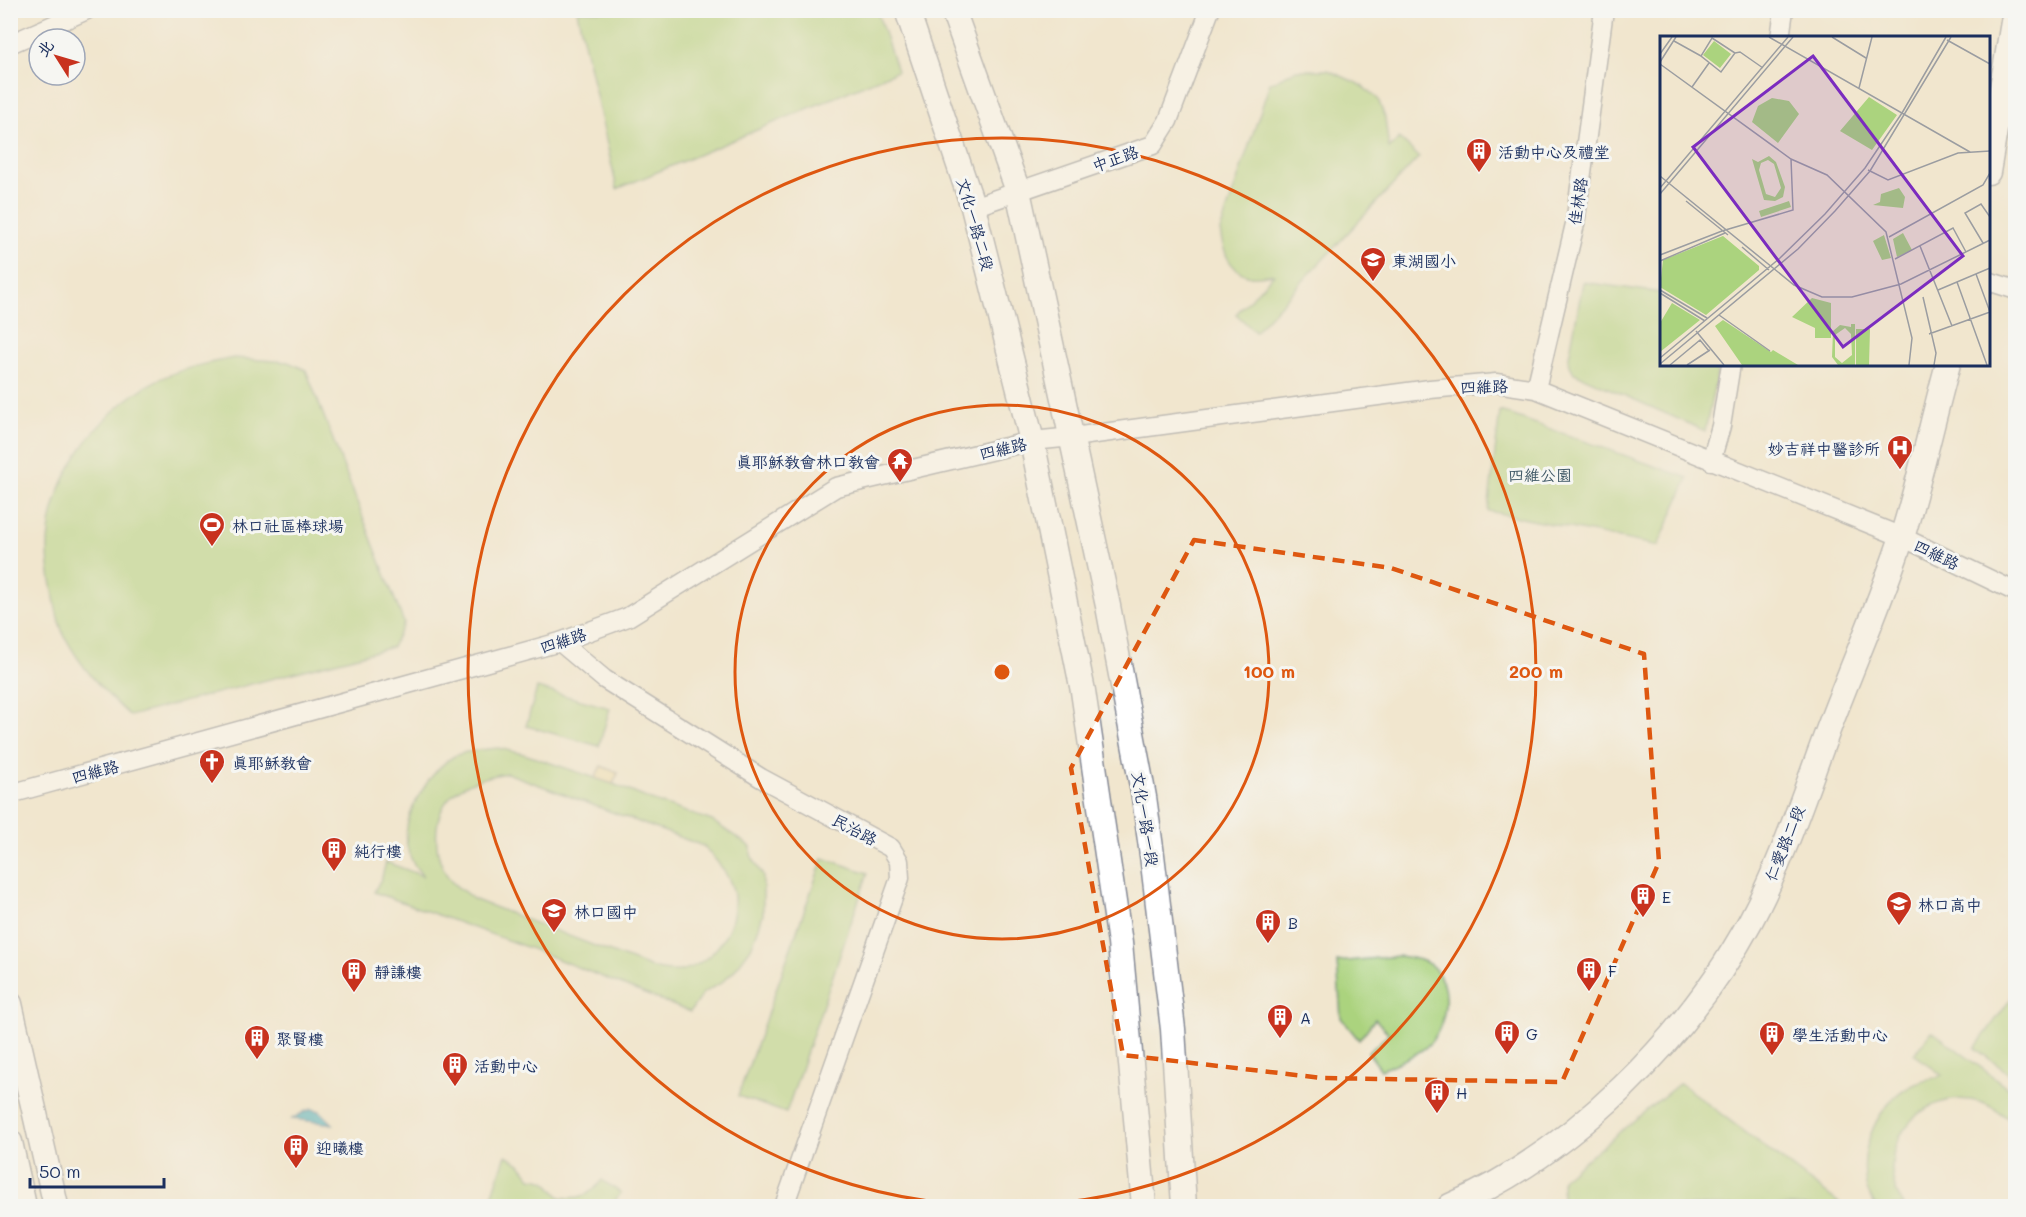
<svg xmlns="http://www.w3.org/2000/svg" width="2026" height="1217" font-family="Mali,'LXGW WenKai TC',sans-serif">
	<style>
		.green { fill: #abd37e; stroke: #63816e; stroke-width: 1.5; fill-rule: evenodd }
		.sand { fill: #eeda9e; stroke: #84847e; stroke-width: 1.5 }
		.water { fill: #42adc1; stroke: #2e6e90; stroke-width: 1.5 }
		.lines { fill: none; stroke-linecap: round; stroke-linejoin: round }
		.street-casing { stroke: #868a96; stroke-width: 21 }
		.secondary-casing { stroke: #868a96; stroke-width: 27 }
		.street { stroke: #fff; stroke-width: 18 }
		.secondary { stroke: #fff; stroke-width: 24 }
		.marked { fill: none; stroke: #de5710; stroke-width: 4.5; stroke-dasharray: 12 8; stroke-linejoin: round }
		.ring { fill: none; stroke: #de5710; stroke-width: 3 }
		.labels { text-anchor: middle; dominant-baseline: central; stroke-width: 6; stroke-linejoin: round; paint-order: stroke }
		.poi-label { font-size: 16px; fill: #1b2f5e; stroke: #f6f6f2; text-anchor: start }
		.street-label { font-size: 16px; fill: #1b2f5e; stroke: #f6f6f2 }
		.park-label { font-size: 16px; fill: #3f5866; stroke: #f6f6f2 }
		.inset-road { fill: none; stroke: #9b9da1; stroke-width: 1.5 }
		.view { fill: #7b2cbf; fill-opacity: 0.15; stroke: #7b2cbf; stroke-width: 3 }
		.inset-edge { fill: none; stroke: #1b2f5e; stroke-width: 3 }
		.centre { fill: #de5710; stroke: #f6f6f2; stroke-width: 3 }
		.ring-label { font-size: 18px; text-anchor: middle; font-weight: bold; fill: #de5710; stroke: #f6f6f2; stroke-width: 6; stroke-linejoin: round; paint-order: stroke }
	</style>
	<rect width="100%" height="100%" fill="#f6f6f2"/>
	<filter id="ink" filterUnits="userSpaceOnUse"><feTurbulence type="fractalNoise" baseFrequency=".0167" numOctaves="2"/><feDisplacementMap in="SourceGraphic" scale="12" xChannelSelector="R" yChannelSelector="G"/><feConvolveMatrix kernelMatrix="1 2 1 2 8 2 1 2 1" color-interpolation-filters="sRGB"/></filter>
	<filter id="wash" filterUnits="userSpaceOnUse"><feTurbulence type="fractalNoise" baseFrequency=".008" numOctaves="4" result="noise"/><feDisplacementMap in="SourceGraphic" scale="24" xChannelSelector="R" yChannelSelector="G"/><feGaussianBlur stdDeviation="1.35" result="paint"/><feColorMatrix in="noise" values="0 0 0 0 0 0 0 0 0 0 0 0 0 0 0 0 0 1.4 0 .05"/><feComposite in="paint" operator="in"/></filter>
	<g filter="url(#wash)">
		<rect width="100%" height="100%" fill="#f1e6ce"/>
		<path class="green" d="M 577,11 L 877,11 L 897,71 L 617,189 Z
			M 1296,70 L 1328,70 L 1359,84 L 1378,99 L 1385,118 L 1389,149 L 1399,138 L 1419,157 L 1255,332 L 1236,314 L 1274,274 C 1266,275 1254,278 1246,275 C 1227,267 1223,249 1220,231 L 1270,83 Z
			M 1583,282 L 1661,293 L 1662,364 L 1719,365 L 1705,431 L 1574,373 L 1568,362 Z
			M 234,358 L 288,362 L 306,370 L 404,623 L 392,647 L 130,716 C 104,692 81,668 64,635 C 58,623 55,605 53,591 C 49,572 46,552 49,532 C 55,477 92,424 136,393 C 164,372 201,364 234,358 Z
			M 1500,411 L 1688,478 L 1658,546 L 1488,511 Z
			M 537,688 L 610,708 L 599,746 L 526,726 Z
			M 498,748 L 524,754 L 613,784 L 651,800 L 712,821 L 751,847 L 751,855 L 763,876 L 763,914 L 759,927 L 751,948 L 734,971 L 721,983 L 703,993 L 690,1012 L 532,949 L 374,892 L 382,877 L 386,862 L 423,876 C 394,845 407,811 429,780 C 436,771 446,759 457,755 C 465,751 488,749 498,748 ZM 507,773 L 703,846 C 714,858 727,871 732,887 C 743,922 714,965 679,971 C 670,972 661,970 652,968 L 473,899 C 466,892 457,888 451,881 C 433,858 430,817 452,795 C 466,781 488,776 507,773 Z
			M 823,858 L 868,873 L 786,1113 L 738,1096 Z
			M 1399,956 C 1411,958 1425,959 1434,968 C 1453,989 1446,1029 1427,1046 C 1418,1055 1394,1064 1381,1070 L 1368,1052 L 1389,1034 L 1375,1019 L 1359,1040 L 1341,1018 L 1337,962 Z
			M 2015,993 L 2015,1078 L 1975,1048 Z
			M 1932,1031 L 2015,1093 L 2015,1124 C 2005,1116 1993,1106 1980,1102 C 1918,1085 1868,1153 1904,1206 L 1875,1206 C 1872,1200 1867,1192 1866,1185 C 1859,1147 1877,1105 1911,1086 C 1920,1081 1932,1079 1942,1075 L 1914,1054 Z
			M 1680,1083 L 1843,1206 L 1562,1206 L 1562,1179 Z
			M 506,1155 L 520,1164 L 531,1178 C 549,1179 548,1185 560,1197 C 579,1200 591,1195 602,1180 L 621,1193 L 611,1206 L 489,1206 Z"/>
		<path class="sand" d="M 601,766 L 618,773 L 613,784 L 595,778 Z"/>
		<path class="water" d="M 312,1109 L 320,1111 L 333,1124 L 292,1119 L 304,1112 Z"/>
	</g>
	<g filter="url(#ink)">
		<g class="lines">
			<defs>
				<path id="street" d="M 1780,38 L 1784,10
					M 10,44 L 87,10
					M 973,207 L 1153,145 L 1168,121 L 1210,10
					M 1988,281 L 2016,290
					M 1536,389 L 1575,224 L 1604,10
					M 1711,461 L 1721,426 L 1731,364
					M 560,642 L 604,679 L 761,778 L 891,848 L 899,861 L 900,878 L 784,1206
					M 10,794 L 560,642 L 628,617 L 836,487 L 1032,441 L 1073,437 L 1430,389 L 1496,383 L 1536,389 L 1902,537 L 2016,592"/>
				<path id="secondary" d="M 907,10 L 973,207 L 1032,441 L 1083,691 L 1120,943 L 1144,1206
					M 953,10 L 1018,191 L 1108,606 L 1144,797 L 1152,855 L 1173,1029 L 1184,1206
					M 1988,172 L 2015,10
					M 10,1004 L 56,1206
					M 10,1142 L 24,1206
					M 1450,1206 C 1573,1153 1688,1037 1751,920 C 1785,856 1807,785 1833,717 C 1856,657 1882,598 1902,537 C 1920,480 1932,422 1948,364"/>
			</defs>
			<use href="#street" class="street-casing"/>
			<use href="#secondary" class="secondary-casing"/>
			<use href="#street" class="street"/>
			<use href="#secondary" class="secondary"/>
		</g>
	</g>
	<path d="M0 0H2026V1217H0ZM 1194,540 L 1391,568 L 1644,654 L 1659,862 L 1562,1082 L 1322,1078 L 1123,1055 L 1071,768 Z" fill="#f1e6ce" fill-opacity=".55" fill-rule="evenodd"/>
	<path class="marked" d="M 1194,540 L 1391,568 L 1644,654 L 1659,862 L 1562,1082 L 1322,1078 L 1123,1055 L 1071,768 Z"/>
	<g class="ring">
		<circle cx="1002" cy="672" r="267"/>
		<circle cx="1002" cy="672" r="534"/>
	</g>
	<defs>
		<symbol id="building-pin" viewBox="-11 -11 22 30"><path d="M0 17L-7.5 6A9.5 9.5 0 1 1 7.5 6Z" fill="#c8321e" stroke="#f6f6f2"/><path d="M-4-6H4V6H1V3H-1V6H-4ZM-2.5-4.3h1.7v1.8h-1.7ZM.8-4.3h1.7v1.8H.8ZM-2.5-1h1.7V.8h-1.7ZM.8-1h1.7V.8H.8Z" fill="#fff"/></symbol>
		<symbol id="school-pin" viewBox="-11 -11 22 30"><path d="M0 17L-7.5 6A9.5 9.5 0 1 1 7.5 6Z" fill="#c8321e" stroke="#f6f6f2"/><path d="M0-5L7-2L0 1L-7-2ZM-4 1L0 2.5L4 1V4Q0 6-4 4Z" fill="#fff"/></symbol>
		<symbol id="hospital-pin" viewBox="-11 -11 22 30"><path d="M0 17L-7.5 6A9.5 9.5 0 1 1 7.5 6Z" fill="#c8321e" stroke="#f6f6f2"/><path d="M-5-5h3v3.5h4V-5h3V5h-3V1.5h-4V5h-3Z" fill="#fff"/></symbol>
		<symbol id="temple-pin" viewBox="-11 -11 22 30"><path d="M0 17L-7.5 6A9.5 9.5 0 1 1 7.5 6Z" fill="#c8321e" stroke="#f6f6f2"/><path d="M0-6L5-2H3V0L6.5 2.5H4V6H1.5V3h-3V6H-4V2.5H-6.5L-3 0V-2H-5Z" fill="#fff"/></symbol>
		<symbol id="stadium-pin" viewBox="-11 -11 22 30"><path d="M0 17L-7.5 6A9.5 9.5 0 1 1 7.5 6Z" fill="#c8321e" stroke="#f6f6f2"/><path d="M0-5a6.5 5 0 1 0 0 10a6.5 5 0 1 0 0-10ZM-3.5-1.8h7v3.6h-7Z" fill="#fff"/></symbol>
		<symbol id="church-pin" viewBox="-11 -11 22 30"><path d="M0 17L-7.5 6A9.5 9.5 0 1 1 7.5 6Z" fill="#c8321e" stroke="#f6f6f2"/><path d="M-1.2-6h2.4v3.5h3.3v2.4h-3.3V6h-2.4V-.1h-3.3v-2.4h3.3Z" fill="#fff"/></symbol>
	</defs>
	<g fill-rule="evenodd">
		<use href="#building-pin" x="1464" y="136" width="30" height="40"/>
		<use href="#school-pin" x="1358" y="245" width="30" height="40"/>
		<use href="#hospital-pin" x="1885" y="433" width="30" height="40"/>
		<use href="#temple-pin" x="885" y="446" width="30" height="40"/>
		<use href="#stadium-pin" x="197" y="510" width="30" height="40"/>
		<use href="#church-pin" x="197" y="747" width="30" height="40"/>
		<use href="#building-pin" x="319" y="835" width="30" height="40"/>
		<use href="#building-pin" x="1628" y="881" width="30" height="40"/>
		<use href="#school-pin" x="1884" y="889" width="30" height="40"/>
		<use href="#school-pin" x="539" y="896" width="30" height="40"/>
		<use href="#building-pin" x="1253" y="907" width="30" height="40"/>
		<use href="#building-pin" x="1574" y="955" width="30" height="40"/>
		<use href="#building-pin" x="339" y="956" width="30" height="40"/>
		<use href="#building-pin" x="1265" y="1002" width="30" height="40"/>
		<use href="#building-pin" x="1492" y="1018" width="30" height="40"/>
		<use href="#building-pin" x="1757" y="1019" width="30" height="40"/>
		<use href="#building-pin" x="242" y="1023" width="30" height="40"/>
		<use href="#building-pin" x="440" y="1050" width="30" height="40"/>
		<use href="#building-pin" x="1422" y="1077" width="30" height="40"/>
		<use href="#building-pin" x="281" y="1132" width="30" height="40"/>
	</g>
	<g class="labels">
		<g class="poi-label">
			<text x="1498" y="151">活動中心及禮堂</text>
			<text x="1392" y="260">東湖國小</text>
			<text x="1880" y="448" text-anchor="end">妙吉祥中醫診所</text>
			<text x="880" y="461" text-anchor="end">真耶穌教會林口教會</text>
			<text x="232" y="525">林口社區棒球場</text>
			<text x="232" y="762">真耶穌教會</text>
			<text x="354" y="850">純行樓</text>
			<text x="1662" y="896">E</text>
			<text x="1918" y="904">林口高中</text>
			<text x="574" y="911">林口國中</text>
			<text x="1288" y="922">B</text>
			<text x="1608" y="970">F</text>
			<text x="374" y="971">靜謙樓</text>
			<text x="1300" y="1017">A</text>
			<text x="1526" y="1033">G</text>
			<text x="1792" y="1034">學生活動中心</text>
			<text x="276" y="1038">聚賢樓</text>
			<text x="474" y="1065">活動中心</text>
			<text x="1456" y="1092">H</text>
			<text x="316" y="1147">迎曦樓</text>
		</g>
		<g class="street-label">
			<text transform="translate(1115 158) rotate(-19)">中正路</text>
			<text transform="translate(1577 201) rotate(-81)">佳林路</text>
			<text transform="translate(976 224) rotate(74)">文化一路二段</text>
			<text transform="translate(1484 386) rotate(-2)">四維路</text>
			<text transform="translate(1003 448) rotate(-13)">四維路</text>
			<text transform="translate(1937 554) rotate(26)">四維路</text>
			<text transform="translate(563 640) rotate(-18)">四維路</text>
			<text transform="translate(95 771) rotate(-15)">四維路</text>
			<text transform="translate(1146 819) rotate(81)">文化一路一段</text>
			<text transform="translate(855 829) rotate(28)">民治路</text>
			<text transform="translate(1784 843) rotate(-68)">仁愛路二段</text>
		</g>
		<g class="park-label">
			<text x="1540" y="474">四維公園</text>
		</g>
	</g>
	<g transform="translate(1660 36)">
		<rect width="330" height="330" fill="#f1e6ce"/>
		<path d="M 54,5 L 71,18 L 60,32 L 43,19 ZM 209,61 L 237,79 L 212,114 L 180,95 ZM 112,62 L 129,65 L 139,78 L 118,107 L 92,86 L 98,70 ZM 109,120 L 116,126 L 125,151 L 123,161 L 115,165 L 104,164 L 92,123 L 98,126 ZM 108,124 L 114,128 L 121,152 L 115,161 L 106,158 L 99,134 L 101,127 ZM 239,152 L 245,161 L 243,172 L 213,169 L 220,166 L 221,158 ZM 129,165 L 131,171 L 101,181 L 99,175 ZM 243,197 L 252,214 L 237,221 L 233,203 ZM 224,199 L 231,222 L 222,224 L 213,205 ZM 63,200 L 99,230 L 99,234 L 46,279 L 0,251 L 3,224 ZM 152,262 L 171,267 L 171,302 L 155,302 L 155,292 L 132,281 ZM 12,267 L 40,284 L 0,316 L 0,287 ZM 63,284 L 111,316 L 113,314 L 138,329 L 82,329 L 55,290 ZM 191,288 L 195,288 L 195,329 L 178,329 L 172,321 L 173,295 L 180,289 L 191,291 ZM 185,292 L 191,298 L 192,319 L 182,327 L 175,321 L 175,299 ZM 196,293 L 210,293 L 209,329 L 196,329 Z" fill="#abd37e" fill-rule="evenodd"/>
		<path class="inset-road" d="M 109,1 L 310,116M 172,1 L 206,22M 52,2 L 75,17 L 61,36 L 41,20 ZM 287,4 L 330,28M 14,5 L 41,20M 75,17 L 80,16 L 103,32M 0,18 L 12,1M 0,26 L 16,1M 0,28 L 131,123 L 167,139 L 226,196 L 252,302 L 249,329M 32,51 L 49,27M 199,52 L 212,1M 208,134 L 228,144 L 298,117 L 330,115M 0,140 L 134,249 L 162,261 L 192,261 L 241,248 L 330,204M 0,152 L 128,1M 0,158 L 133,1M 26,165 L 68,199M 229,201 L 323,149 L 330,137M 323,207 L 305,177 L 321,168 L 330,181M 260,210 L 292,290M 82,211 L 109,234M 0,219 L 62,195 L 133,174 L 131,123M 235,223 L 293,192 L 306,216M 0,225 L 65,197M 316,238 L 330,276M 297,246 L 327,329M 0,254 L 47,282M 278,254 L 330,232M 0,257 L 45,285M 263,261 L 276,317 L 274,329M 59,279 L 110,315M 36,295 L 64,329M 269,298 L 330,276M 0,322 L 120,222 L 165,178 L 205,132 L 242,77 L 286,1M 0,328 L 138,213 L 175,175 L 210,135 L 291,1M 10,329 L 40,304 L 49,315M 27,329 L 50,314"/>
		<path class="view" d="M 153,20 L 303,220 L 183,311 L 33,111 Z"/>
		<rect width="330" height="330" class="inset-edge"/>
	</g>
	<circle cx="1002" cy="672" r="9" class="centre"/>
	<g class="ring-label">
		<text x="1269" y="678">100 m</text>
		<text x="1536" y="678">200 m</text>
	</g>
	<rect width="2026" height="1217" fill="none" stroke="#f6f6f2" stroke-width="36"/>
	<g transform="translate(57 57) rotate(307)"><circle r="28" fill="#f6f6f2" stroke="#9ea6b7" stroke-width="1.5"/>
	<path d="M0-4.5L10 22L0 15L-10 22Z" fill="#c8321e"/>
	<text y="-9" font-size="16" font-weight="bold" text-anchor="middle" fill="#1b2f5e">北</text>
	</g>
	<path d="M30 1178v9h134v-9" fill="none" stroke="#1b2f5e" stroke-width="3"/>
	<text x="39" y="1178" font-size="18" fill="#1b2f5e" stroke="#f6f6f2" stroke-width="4.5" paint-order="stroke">50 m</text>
</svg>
